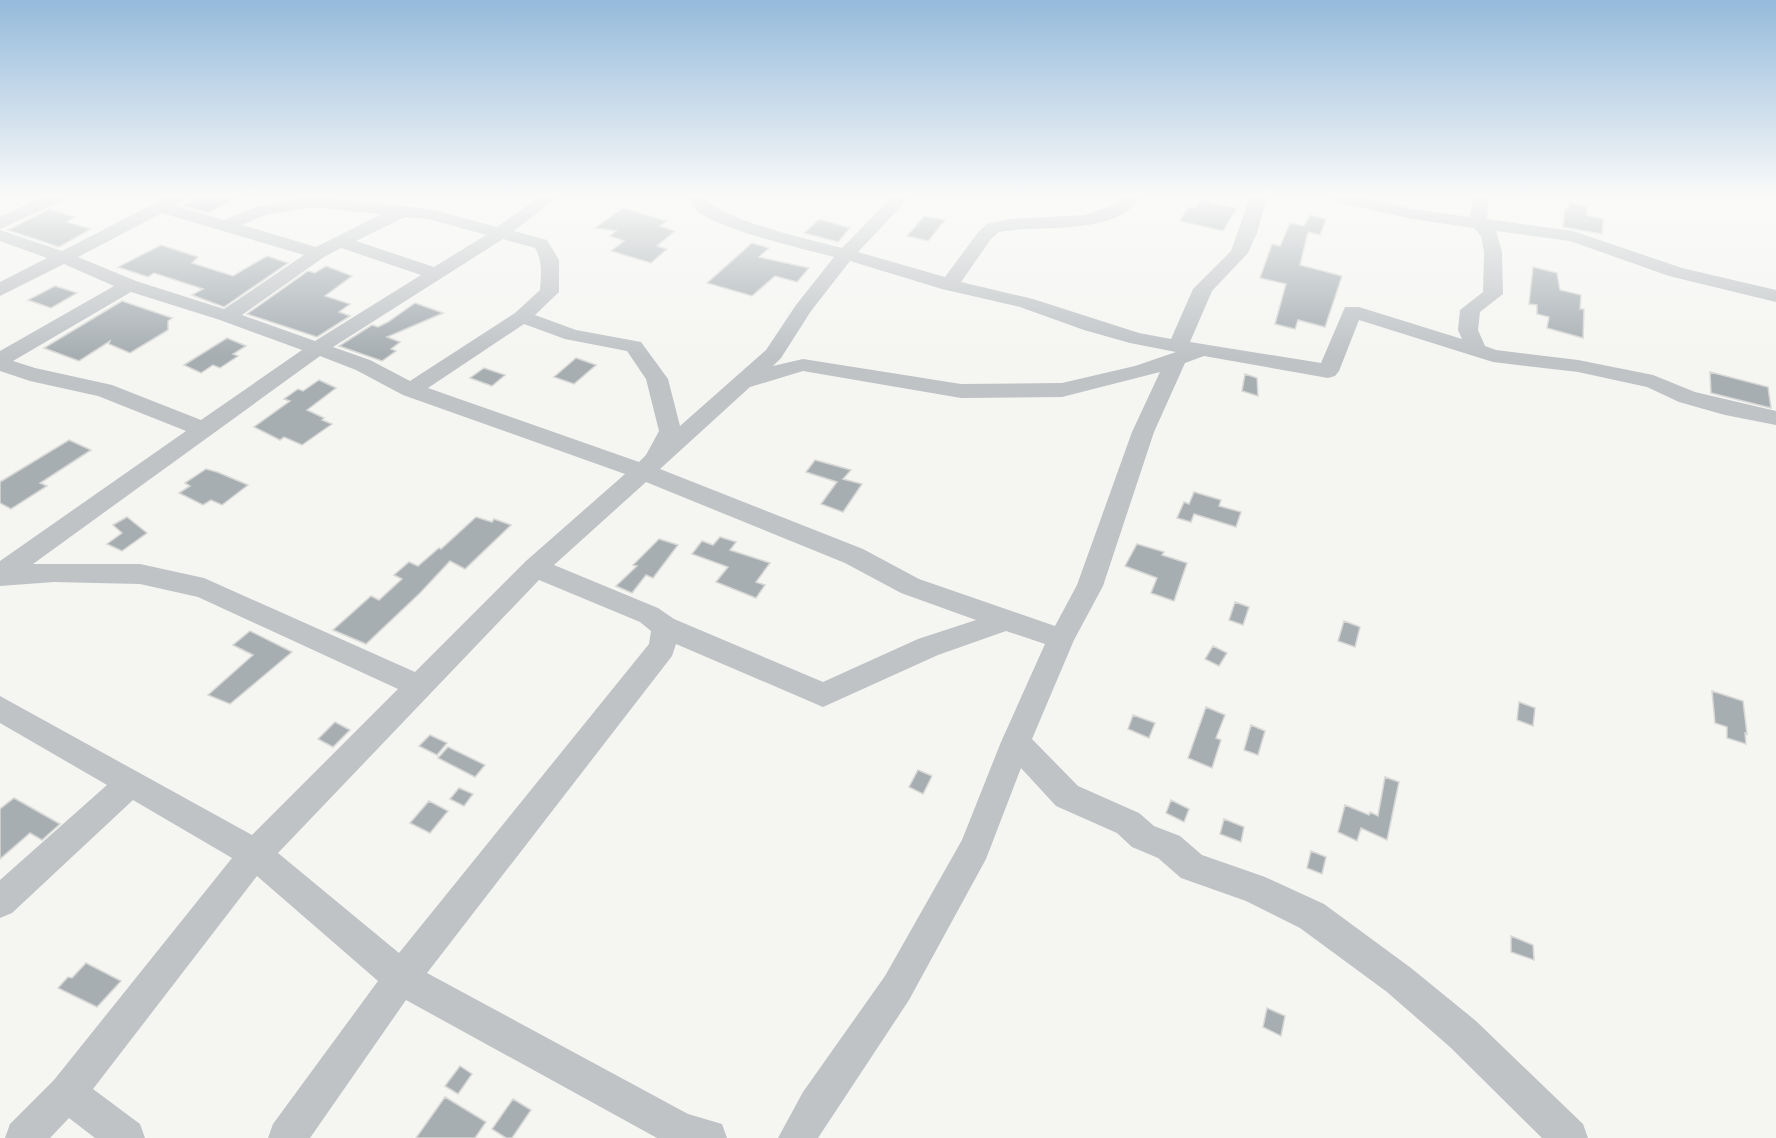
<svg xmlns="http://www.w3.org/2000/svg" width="1776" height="1138" font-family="'Space Grotesk',sans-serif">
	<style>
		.building { fill: #a6aeb2; stroke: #d7d7d5; stroke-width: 1.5 }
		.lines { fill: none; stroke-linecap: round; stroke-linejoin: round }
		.minor { fill: #bfc3c6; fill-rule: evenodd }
	</style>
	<rect width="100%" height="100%" fill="#f5f5f2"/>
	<path class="building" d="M 200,197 L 238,197 L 208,213 L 183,206 Z
		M 1200,200 L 1237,208 L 1223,231 L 1180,221 L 1188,207 L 1196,208 Z
		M 1569,202 L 1587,206 L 1586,215 L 1603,219 L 1602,234 L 1563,227 L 1565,209 L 1568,209 Z
		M 623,208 L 667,221 L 660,226 L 675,231 L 657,246 L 667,249 L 651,263 L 611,251 L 624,241 L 610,236 L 616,231 L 595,228 Z
		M 49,209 L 75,217 L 67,222 L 91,229 L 59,247 L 8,230 Z
		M 1310,215 L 1326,219 L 1320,235 L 1308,232 L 1300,265 L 1342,276 L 1325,327 L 1298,320 L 1295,329 L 1275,324 L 1286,284 L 1260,278 L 1272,244 L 1280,246 L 1290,223 L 1304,226 Z
		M 924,216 L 945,220 L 928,241 L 907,236 Z
		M 818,220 L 822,220 L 850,228 L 838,242 L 804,233 Z
		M 752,243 L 769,248 L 759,257 L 809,268 L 797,282 L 775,276 L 752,296 L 707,283 Z
		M 161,245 L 198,257 L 192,263 L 233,276 L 267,256 L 288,263 L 224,307 L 192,295 L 203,289 L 154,273 L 148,277 L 118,267 Z
		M 326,266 L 352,276 L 325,296 L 350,304 L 339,312 L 350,316 L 317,337 L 247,314 L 308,271 L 315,273 Z
		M 1533,267 L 1557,273 L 1560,290 L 1581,295 L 1580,309 L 1584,309 L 1583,338 L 1547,328 L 1549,317 L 1537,314 L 1537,305 L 1529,304 Z
		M 55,286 L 77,293 L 51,308 L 28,300 Z
		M 122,301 L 172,318 L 168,321 L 168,330 L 130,353 L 109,344 L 110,341 L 79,361 L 44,348 Z
		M 415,303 L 443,313 L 387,337 L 400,342 L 391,349 L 396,351 L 382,361 L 339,346 L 372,325 L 378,327 L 388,322 Z
		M 227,338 L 246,346 L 233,354 L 238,356 L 220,368 L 213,365 L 201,373 L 184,365 Z
		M 576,358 L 596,365 L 574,384 L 554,377 Z
		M 484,368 L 505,375 L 492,386 L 470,378 Z
		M 1710,372 L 1768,387 L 1771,408 L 1711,393 Z
		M 1245,374 L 1257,378 L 1258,396 L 1242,391 Z
		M 319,380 L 336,388 L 307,410 L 324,418 L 322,420 L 332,424 L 302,445 L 284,437 L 280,440 L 254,427 L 290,401 L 284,399 L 298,389 L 303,391 Z
		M 69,440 L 91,450 L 40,483 L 47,486 L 11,509 L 0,503 L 0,482 Z
		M 815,460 L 851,470 L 843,479 L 862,484 L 843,512 L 821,504 L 837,482 L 806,472 Z
		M 206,469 L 217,472 L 248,485 L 222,505 L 211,500 L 203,505 L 179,493 L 190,486 L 185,483 Z
		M 1194,492 L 1221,500 L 1219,506 L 1241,512 L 1236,527 L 1194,514 L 1191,522 L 1177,518 L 1184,502 L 1189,504 Z
		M 127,517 L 147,533 L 122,551 L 107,544 L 122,533 L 113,525 Z
		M 476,517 L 492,522 L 494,519 L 511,525 L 465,569 L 450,561 L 420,593 L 366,644 L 333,630 L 371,596 L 379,600 L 402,579 L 394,575 L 409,562 L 418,566 L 439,548 L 441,549 Z
		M 720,537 L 736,542 L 730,550 L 770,563 L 756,582 L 765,585 L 756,598 L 716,582 L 728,567 L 692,554 L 702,541 L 713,545 Z
		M 659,539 L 678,545 L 653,578 L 646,575 L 632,593 L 616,586 L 637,566 L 633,565 Z
		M 1137,544 L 1164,552 L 1162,555 L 1187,563 L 1174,601 L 1151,593 L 1157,578 L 1125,566 Z
		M 1235,602 L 1249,607 L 1243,625 L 1229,620 Z
		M 1344,621 L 1360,627 L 1355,647 L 1338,641 Z
		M 250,631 L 292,652 L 230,704 L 208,695 L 253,655 L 233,645 Z
		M 1213,646 L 1227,653 L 1219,666 L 1205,659 Z
		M 1712,691 L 1743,701 L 1747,734 L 1745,733 L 1746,744 L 1727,738 L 1727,727 L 1715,723 Z
		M 1519,702 L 1535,708 L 1533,726 L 1517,720 Z
		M 1206,707 L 1225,715 L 1216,738 L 1221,740 L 1212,768 L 1188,758 Z
		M 1133,715 L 1155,723 L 1149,738 L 1128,729 Z
		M 335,722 L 350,730 L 333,747 L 318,739 Z
		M 1251,725 L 1265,731 L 1258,755 L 1244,750 Z
		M 430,735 L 447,743 L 437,755 L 419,746 Z
		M 448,747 L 485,765 L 475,777 L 438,758 Z
		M 918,770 L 932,776 L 923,794 L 909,787 Z
		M 1385,777 L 1399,782 L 1387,840 L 1361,828 L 1357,841 L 1338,832 L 1345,805 L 1369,815 L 1370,812 L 1378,816 Z
		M 459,788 L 473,794 L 464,806 L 450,799 Z
		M 14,798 L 60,824 L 42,840 L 30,833 L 0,859 L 0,809 Z
		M 1171,800 L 1189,809 L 1184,822 L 1166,813 Z
		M 429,801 L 448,811 L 430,833 L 410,823 Z
		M 1224,819 L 1244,827 L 1241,842 L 1220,834 Z
		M 1311,851 L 1326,857 L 1322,874 L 1307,868 Z
		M 1511,936 L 1533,945 L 1534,960 L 1511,952 Z
		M 86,963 L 121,981 L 97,1007 L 58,988 L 68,977 L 72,978 Z
		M 1267,1008 L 1285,1016 L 1281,1036 L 1263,1027 Z
		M 460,1066 L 472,1074 L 458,1094 L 445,1086 Z
		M 445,1097 L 486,1122 L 475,1138 L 416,1138 Z
		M 513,1099 L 531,1110 L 512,1138 L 506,1138 L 492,1129 Z"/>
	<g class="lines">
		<path class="minor" d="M 43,197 L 65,197 L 62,201 L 0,229 L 0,217 Z
			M 167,197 L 188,197 L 176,206 L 224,220 L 255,207 L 311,197 L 430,209 L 497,227 L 539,197 L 558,197 L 514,231 L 547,240 L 559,260 L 559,292 L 535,315 L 576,330 L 641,342 L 668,379 L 680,426 L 766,350 L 796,305 L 834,257 C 804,249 715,229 695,209 C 692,206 690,200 688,197 L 704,197 C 720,220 812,240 842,248 L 892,197 L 910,197 L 858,252 L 945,277 L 979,231 L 987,224 L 1010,219 L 1085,215 L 1113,205 L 1123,197 L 1141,197 C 1115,237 1040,224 999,232 L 991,239 L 961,282 L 1033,299 L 1139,333 L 1171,339 L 1193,289 L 1231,251 L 1250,197 L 1267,197 L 1257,233 L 1248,253 L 1212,291 L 1190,342 L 1321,363 L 1345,307 L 1359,307 L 1462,339 L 1458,330 L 1460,310 L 1483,292 L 1484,252 L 1481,236 L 1474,228 L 1412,219 L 1333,201 L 1331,197 L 1361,197 L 1412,209 L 1470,217 L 1473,197 L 1489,197 L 1487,219 L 1573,231 L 1682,268 L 1776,290 L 1776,302 L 1669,276 L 1570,241 L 1496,231 L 1502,252 L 1503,294 L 1480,312 L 1478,330 L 1485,346 L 1496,350 L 1578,360 L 1653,375 L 1695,392 L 1776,411 L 1776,425 L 1725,415 L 1679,402 L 1647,387 L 1578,372 L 1493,362 L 1359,320 L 1339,371 L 1335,376 L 1328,378 L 1204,356 L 1185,363 L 1154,432 L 1103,586 L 1074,640 L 1032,739 L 1078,786 L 1139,813 L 1154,826 L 1180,836 L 1202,855 L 1265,877 L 1324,904 L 1411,968 L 1476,1021 L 1583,1124 L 1588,1138 L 1542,1138 L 1450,1047 L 1387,992 L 1300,928 L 1246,901 L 1181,878 L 1158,858 L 1132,847 L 1117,833 L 1056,806 L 1021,768 L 986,859 L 909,1000 L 818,1138 L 778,1138 L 803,1092 L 885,976 L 962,840 L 1001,742 L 1045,644 L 1006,631 L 938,655 L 823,707 L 676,644 L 672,656 L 427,973 L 688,1114 L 722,1124 L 727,1138 L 657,1138 L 406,1000 L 310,1138 L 268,1138 L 273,1124 L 378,981 L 257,876 L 93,1089 L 140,1124 L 145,1138 L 95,1138 L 69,1118 L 50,1138 L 5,1138 L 10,1124 L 54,1080 L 232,858 L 133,800 L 12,913 L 0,918 L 0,880 L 107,785 L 0,723 L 0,696 L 252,835 L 398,689 L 198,597 L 140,584 L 54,582 L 0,586 L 0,561 L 186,431 L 98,396 L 30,381 L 0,371 L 0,351 L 114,286 L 64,264 L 0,296 L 0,282 L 47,258 L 0,241 L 0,230 L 62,251 ZM 311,207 L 382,214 L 316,247 L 242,225 L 265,215 ZM 162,213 L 304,255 L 224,309 L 136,281 L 78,257 ZM 405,217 L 429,219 L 486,235 L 434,267 L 356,241 ZM 503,239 L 535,248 C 543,261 541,276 540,290 L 515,313 L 410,381 L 370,360 L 333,347 ZM 341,248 L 421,275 L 315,341 L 242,315 L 324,257 ZM 850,261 L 942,289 L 1020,307 L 1084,330 L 1130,343 L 1176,352 L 1135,366 L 1062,383 L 961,384 L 803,359 L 773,366 L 781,358 L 811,311 ZM 131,292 L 220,320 L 302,350 L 201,420 L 112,385 L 35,368 L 13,361 ZM 524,324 L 565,339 L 627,351 L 646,379 L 659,431 L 646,455 L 639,462 L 428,388 ZM 320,356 L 356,370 L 403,395 L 625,474 L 526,561 L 415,672 L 204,578 L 140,564 L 33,564 ZM 803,371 L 961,398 L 1062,397 L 1160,372 L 1132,432 L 1077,585 L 1055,626 L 919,579 L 863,549 L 660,469 L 750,387 ZM 646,482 L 845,563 L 901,593 L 976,620 L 918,639 L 823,682 L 674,619 L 658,608 L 554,565 ZM 539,580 L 640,622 L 651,631 L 649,644 L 399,953 L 278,853 Z"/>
	</g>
	<linearGradient id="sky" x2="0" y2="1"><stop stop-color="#95badb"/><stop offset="0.55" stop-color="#fafaf9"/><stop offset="1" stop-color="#fafaf9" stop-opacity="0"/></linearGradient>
	<rect width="1776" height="356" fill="url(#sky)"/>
</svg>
